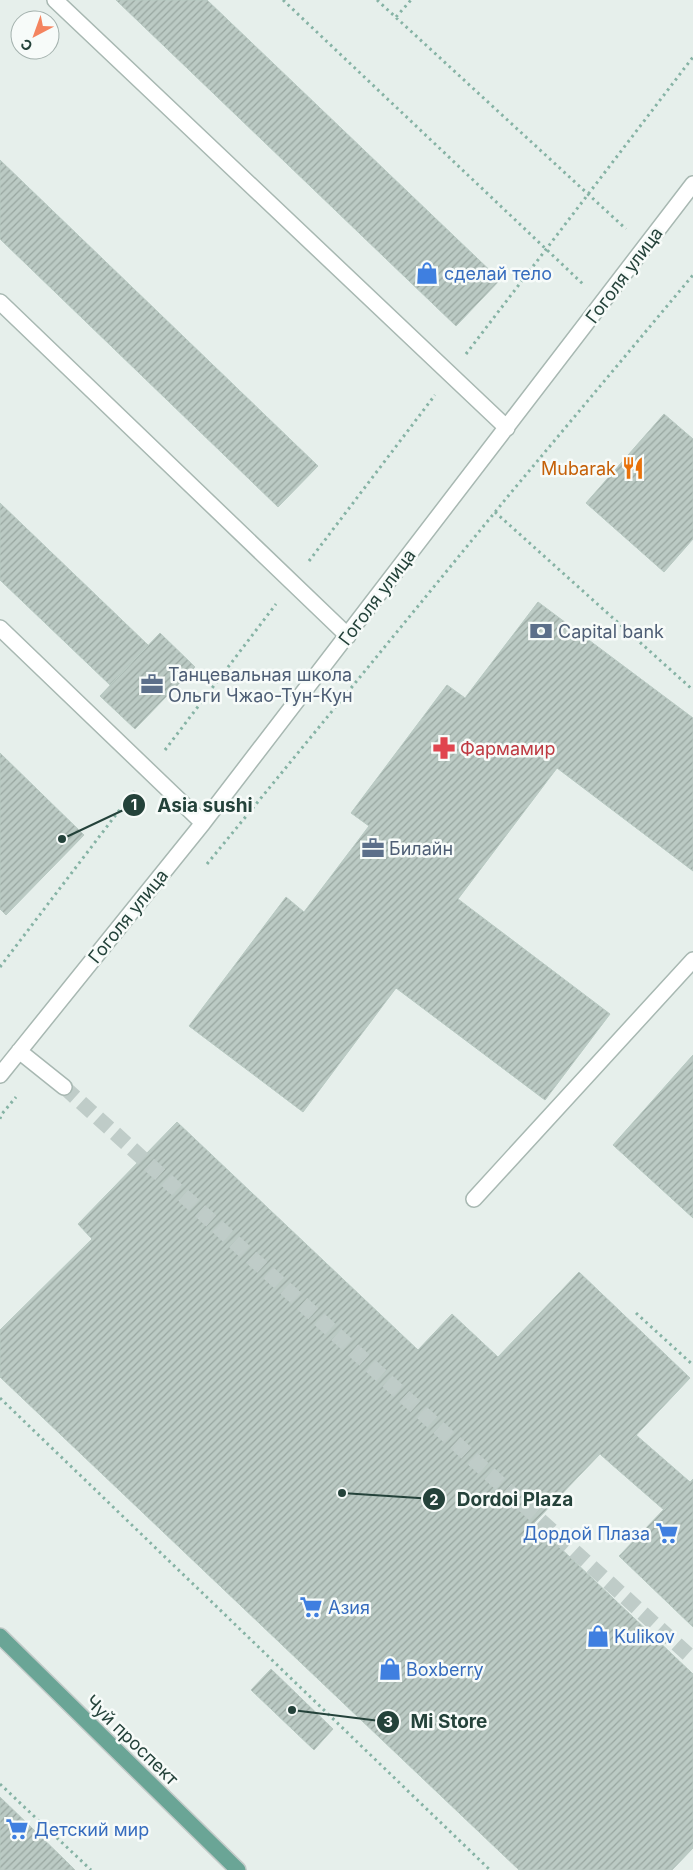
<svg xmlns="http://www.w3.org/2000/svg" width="693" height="1870" font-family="Inter,sans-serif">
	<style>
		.building { fill: url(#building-hatch); stroke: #b8c9c2 }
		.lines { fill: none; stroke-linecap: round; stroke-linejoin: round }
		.minor-tunnel { stroke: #bfccc8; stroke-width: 15; stroke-dasharray: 15 8; stroke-linecap: butt }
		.minor-casing { stroke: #a8b8b2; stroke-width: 18 }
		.major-casing { stroke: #c2cac8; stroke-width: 18 }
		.path { stroke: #86b3a5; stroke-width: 3; stroke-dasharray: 2.5 4; stroke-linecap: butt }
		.minor { stroke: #fff; stroke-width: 15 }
		.major { stroke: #6aa596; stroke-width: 15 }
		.labels { text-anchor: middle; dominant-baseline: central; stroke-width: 5; stroke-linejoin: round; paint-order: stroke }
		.shop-label { font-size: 18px; fill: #366cbe; stroke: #f7fbf9; text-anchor: start }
		.street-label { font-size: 18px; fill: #24423a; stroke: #f7fbf9 }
		.food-label { font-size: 18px; fill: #c56008; stroke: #f7fbf9; text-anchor: end }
		.service-label { font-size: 18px; fill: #4e5e75; stroke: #f7fbf9; text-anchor: start }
		.health-label { font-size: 18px; fill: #be3a42; stroke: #f7fbf9; text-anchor: start }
		.leader { fill: none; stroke: #24423a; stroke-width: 2 }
		.callout-dot { fill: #24423a; stroke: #f7fbf9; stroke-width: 2 }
		.mark-label { font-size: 15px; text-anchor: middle; font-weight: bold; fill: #fff }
		.callout-label { font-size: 19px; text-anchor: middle; font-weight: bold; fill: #24423a; stroke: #f7fbf9; stroke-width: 5; stroke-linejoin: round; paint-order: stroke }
	</style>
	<defs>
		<pattern id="building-hatch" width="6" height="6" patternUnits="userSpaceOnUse" patternTransform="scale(1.25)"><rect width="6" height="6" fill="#bbcac4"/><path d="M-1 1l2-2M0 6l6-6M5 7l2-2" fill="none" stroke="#98a6a0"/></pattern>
	</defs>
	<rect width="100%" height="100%" fill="#e6efeb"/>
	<path class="building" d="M 116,0 L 207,0 L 500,280 L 456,326 Z
		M 0,160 L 318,466 L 278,507 L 0,239 Z
		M 664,414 L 693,439 L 693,539 L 664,572 L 586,503 Z
		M 0,503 L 148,645 L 110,685 L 0,580 Z
		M 538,602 L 693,718 L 693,871 L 557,768 L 458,899 L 610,1014 L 545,1100 L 396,988 L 303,1112 L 189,1026 L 286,897 L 304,912 L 369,826 L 351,813 L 447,685 L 465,698 Z
		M 160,633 L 195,667 L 135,729 L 100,696 Z
		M 0,753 L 84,835 L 6,915 L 0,909 Z
		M 693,1055 L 693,1218 L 613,1145 Z
		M 177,1122 L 418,1350 L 452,1314 L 498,1357 L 579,1272 L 690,1378 L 610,1463 L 600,1454 L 534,1523 L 693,1674 L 693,1848 L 672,1870 L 519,1870 L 0,1377 L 0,1330 L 92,1239 L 78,1224 Z
		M 636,1435 L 690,1482 L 664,1510 L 610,1463 Z
		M 693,1479 L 693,1627 L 619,1556 Z
		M 271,1669 L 333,1729 L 314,1750 L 251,1690 Z
		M 0,1797 L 66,1861 L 75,1870 L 0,1870 Z"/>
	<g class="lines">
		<path class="minor-tunnel" d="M 64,1087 L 693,1659"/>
		<defs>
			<path id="minor" d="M 55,0 L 507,428
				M 0,302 L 348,636
				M 0,628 L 203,823
				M 19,1051 L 64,1087
				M 0,1075 L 203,823 L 693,184
				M 474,1199 L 693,960"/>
			<path id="major" d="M 0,1636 L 238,1870"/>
		</defs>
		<use href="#minor" class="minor-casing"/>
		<use href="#major" class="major-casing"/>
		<path class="path" d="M 283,0 L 584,285
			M 377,0 L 626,229
			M 396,17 L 411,0
			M 466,354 L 693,57
			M 495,512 L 693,690
			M 309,561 L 435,395
			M 165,750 L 276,604
			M 207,864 L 509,495 L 693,275
			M 0,967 L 134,791
			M 0,1119 L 1,1115 L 16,1097
			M 636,1313 L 693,1365
			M 0,1398 L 490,1870
			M 0,1784 L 91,1870"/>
		<use href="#minor" class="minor"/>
		<use href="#major" class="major"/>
	</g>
	<defs>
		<symbol id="shop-bare" viewBox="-9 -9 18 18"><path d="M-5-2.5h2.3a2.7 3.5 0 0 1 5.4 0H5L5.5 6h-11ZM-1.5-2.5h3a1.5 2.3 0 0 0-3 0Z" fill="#3f7fe0" stroke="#f7fbf9" stroke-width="2.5" paint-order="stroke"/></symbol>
		<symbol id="restaurant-bare" viewBox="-9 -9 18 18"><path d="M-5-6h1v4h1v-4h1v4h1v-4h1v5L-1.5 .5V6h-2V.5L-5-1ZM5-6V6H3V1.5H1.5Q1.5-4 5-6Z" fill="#e8710a" stroke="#f7fbf9" stroke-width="2.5" paint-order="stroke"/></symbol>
		<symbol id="bank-bare" viewBox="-9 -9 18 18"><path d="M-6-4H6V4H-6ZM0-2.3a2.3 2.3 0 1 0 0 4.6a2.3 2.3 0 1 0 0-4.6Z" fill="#5c6f8a" stroke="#f7fbf9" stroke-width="2.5" paint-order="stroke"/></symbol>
		<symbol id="office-bare" viewBox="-9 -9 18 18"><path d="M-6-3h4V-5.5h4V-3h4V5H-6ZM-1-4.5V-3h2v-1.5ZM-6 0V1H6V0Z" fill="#5c6f8a" stroke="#f7fbf9" stroke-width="2.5" paint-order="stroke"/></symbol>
		<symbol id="pharmacy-bare" viewBox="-9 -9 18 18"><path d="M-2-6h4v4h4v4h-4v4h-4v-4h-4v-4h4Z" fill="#e0444e" stroke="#f7fbf9" stroke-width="2.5" paint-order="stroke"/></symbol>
		<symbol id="supermarket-bare" viewBox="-9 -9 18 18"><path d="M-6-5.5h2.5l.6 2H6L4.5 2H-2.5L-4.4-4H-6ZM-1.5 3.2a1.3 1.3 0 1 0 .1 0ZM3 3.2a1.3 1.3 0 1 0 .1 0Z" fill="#3f7fe0" stroke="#f7fbf9" stroke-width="2.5" paint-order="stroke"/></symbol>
	</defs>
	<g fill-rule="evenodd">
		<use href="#shop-bare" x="411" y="257" width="32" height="32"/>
		<use href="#restaurant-bare" x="617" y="452" width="32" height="32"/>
		<use href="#bank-bare" x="525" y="615" width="32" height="32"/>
		<use href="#office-bare" x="136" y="668" width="32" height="32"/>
		<use href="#pharmacy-bare" x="428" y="732" width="32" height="32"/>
		<use href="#office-bare" x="357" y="832" width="32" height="32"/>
		<use href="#supermarket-bare" x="651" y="1517" width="32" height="32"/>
		<use href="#supermarket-bare" x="295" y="1591" width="32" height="32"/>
		<use href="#shop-bare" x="582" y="1620" width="32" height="32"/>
		<use href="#shop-bare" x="374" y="1653" width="32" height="32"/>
		<use href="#supermarket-bare" x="1" y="1813" width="32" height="32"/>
	</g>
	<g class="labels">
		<g class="shop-label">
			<text x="444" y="273">сделай тело</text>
			<text x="650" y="1533" text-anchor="end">Дордой Плаза</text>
			<text x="328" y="1607">Азия</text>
			<text x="614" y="1636">Kulikov</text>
			<text x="406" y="1669">Boxberry</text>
			<text x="34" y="1829">Детский мир</text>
		</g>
		<g class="street-label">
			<text transform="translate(624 275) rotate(-53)">Гоголя улица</text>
			<text transform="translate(377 597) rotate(-53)">Гоголя улица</text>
			<text transform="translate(128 916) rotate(-51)">Гоголя улица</text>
			<text transform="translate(132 1740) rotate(44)">Чуй проспект</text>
		</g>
		<g class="food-label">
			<text x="616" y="468">Mubarak</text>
		</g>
		<g class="service-label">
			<text x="558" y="631">Capital bank</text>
			<text x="168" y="674">Танцевальная школа<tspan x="168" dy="21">Ольги Чжао-Тун-Кун</tspan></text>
			<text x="389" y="848">Билайн</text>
		</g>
		<g class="health-label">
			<text x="460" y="748">Фармамир</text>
		</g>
	</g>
	<path class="leader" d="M62 839L134 805M342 1493L434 1499M292 1710L388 1722"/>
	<g class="callout-dot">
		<circle cx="62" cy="839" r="5"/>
		<circle cx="342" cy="1493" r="5"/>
		<circle cx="292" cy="1710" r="5"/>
		<circle cx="134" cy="805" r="12"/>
		<circle cx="434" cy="1499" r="12"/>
		<circle cx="388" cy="1722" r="12"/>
	</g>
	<g class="mark-label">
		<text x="134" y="810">1</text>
		<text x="434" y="1505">2</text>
		<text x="388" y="1727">3</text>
	</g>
	<g class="callout-label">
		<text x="205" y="812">Asia sushi</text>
		<text x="515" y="1506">Dordoi Plaza</text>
		<text x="449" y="1728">Mi Store</text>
	</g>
	<g transform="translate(35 35) rotate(221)"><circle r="24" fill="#f7fbf9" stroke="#a3b1ad"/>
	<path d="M0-4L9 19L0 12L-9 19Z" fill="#f4845f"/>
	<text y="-8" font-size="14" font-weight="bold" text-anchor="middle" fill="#24423a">С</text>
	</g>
</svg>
